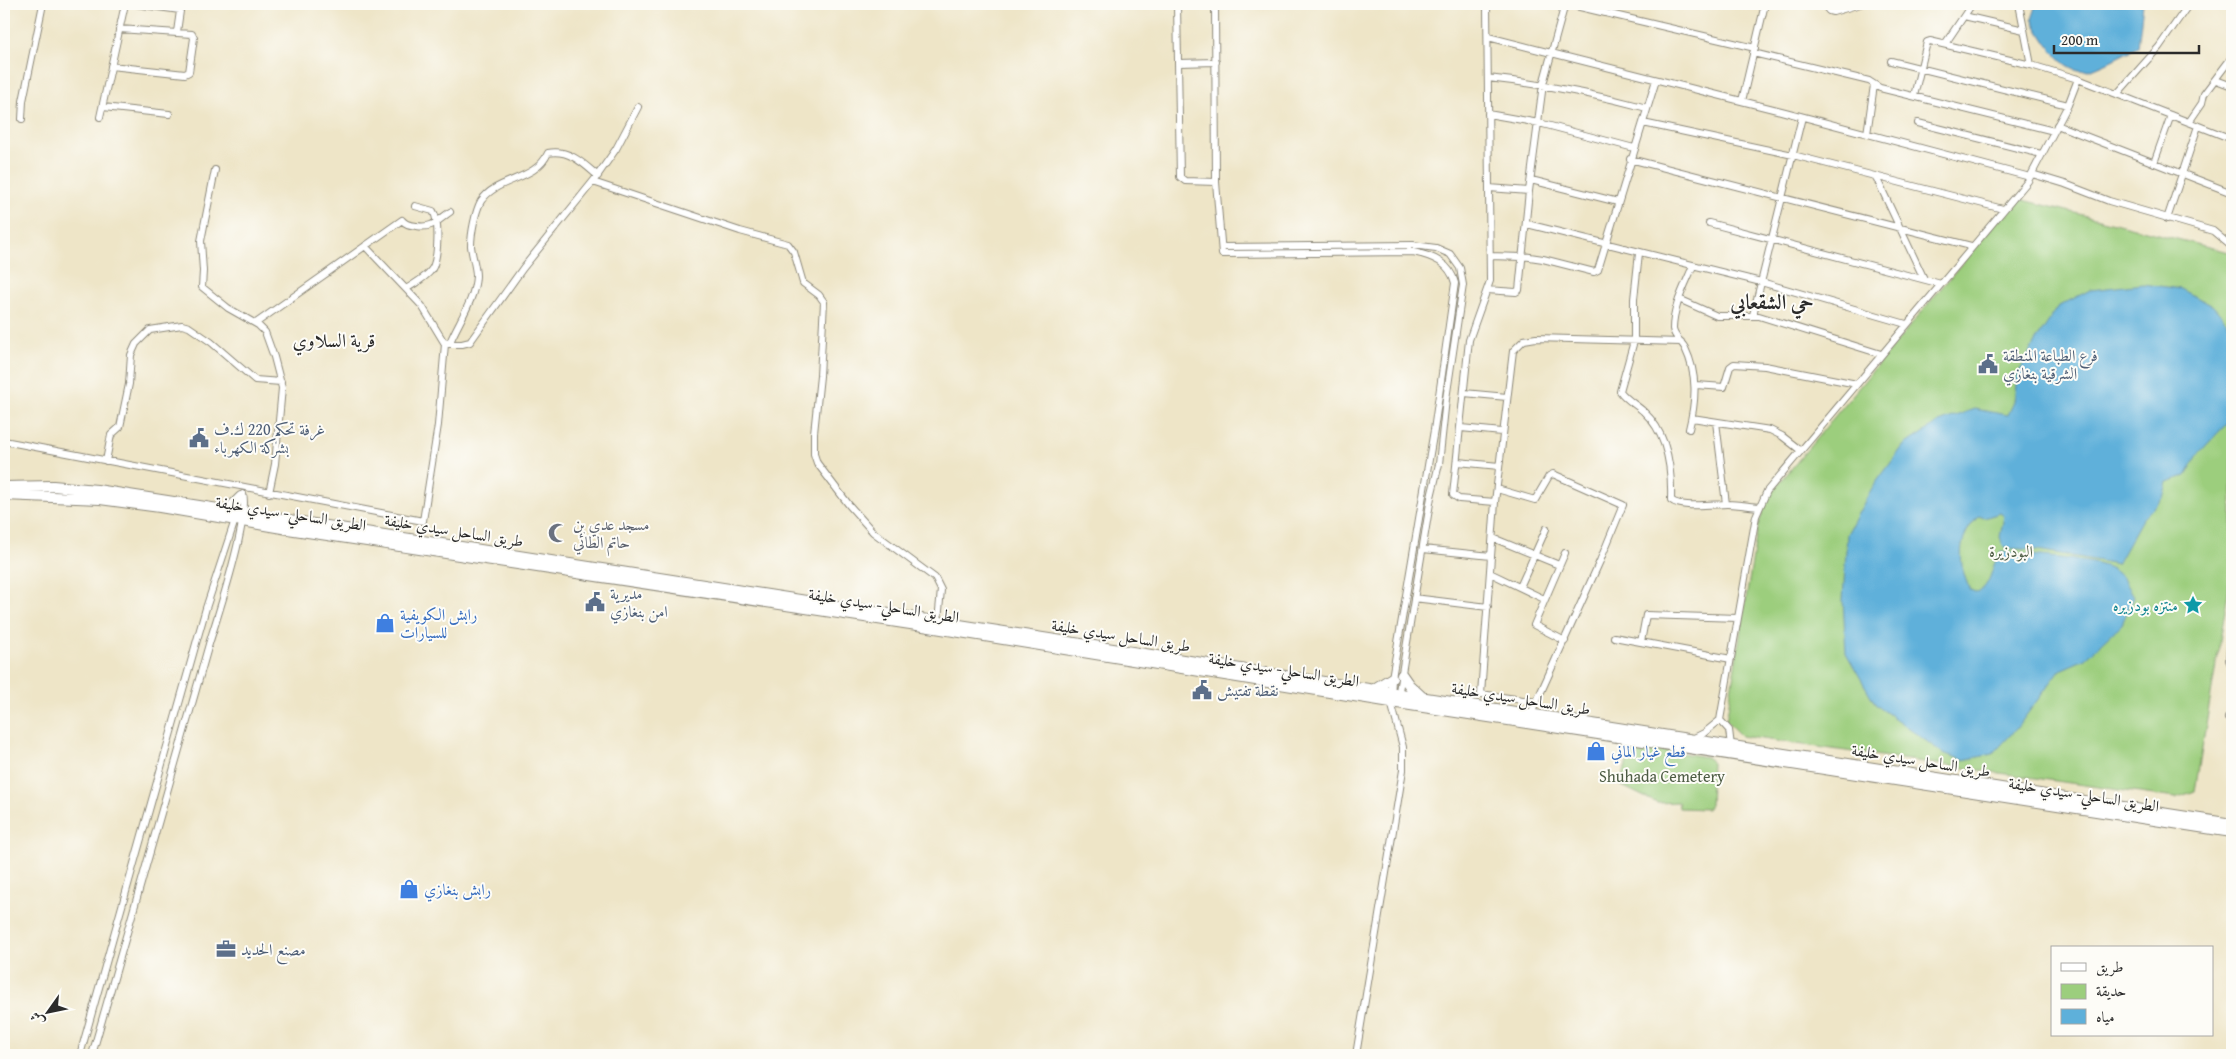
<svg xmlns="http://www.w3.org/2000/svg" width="2236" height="1059" font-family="'Gentium Book Plus',Amiri,serif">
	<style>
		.green { fill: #9cce7d; stroke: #647c54 }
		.water { fill: #5eb0da; stroke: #446e82 }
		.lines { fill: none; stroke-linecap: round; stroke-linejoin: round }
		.minor-casing { stroke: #8c8879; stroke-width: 8 }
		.highway-casing { stroke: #8c8879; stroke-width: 12 }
		.minor { stroke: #fff; stroke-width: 6 }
		.highway { stroke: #fff; stroke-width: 10 }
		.labels { text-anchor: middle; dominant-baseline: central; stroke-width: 4; stroke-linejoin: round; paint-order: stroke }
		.service-label { font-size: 16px; fill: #4e5e75; stroke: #fdfcf7; text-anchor: start }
		.street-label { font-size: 16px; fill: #2b2b2b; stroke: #fdfcf7 }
		.worship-label { font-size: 16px; fill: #5b616d; stroke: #fdfcf7; text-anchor: start }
		.park-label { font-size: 16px; fill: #4d5c44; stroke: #fdfcf7 }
		.culture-label { font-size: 16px; fill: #0d838f; stroke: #fdfcf7; text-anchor: end }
		.shop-label { font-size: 16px; fill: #366cbe; stroke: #fdfcf7; text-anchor: start }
		.quarter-label { font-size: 19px; fill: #2b2b2b; stroke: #fdfcf7 }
		.district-label { font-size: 21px; font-weight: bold; fill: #2b2b2b; stroke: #fdfcf7 }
	</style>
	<rect width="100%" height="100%" fill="#fdfcf7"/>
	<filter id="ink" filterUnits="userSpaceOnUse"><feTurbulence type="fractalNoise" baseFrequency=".02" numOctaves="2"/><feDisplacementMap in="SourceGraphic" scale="10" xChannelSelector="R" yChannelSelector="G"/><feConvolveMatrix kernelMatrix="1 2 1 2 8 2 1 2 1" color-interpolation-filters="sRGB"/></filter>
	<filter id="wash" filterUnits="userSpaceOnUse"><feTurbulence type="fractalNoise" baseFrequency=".0096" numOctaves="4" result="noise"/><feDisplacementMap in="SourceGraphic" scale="20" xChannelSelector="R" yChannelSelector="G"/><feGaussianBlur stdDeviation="1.12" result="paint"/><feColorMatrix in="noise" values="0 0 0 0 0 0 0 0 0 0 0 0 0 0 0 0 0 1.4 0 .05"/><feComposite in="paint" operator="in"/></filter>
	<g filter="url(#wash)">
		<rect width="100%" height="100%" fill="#eee5c7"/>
		<path class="green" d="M 2016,198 L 2232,253 L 2232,553 L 2228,593 L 2195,791 L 2175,798 L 1741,736 L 1726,721 L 1758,526 L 1767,498 Z
			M 1632,745 L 1706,757 L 1712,762 L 1710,805 L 1707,809 L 1679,808 L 1678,802 L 1657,803 L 1620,785 Z"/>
		<path class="water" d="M 2037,4 L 2143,4 L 2138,47 C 2123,54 2108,63 2092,69 C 2065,79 2043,38 2032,19 Z
			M 2143,284 L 2181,289 L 2213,306 L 2232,328 L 2232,405 L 2230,420 L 2199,453 L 2186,476 L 2167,482 L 2163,498 L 2142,519 L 2117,564 L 2038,550 L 2004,548 L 2000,537 L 2004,516 L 2000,513 L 1984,518 L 1979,516 C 1956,538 1958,563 1970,590 L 1978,593 C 1994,581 1989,568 2001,552 C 2025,555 2095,559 2112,569 C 2122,575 2128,586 2134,596 L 2122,624 L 2085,659 L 2060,670 L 2016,729 L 1993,754 L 1963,760 L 1943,753 L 1876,705 L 1846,653 L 1843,600 L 1847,534 L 1872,488 L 1904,445 L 1939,422 L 1974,409 L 2008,415 L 2014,402 L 2017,376 L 2035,342 L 2059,306 L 2090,290 Z"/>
	</g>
	<g filter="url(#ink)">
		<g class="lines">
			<defs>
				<path id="minor" d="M 136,4 L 180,10
					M 1177,4 L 1180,177 L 1185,181 L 1216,182
					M 1215,4 L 1216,182 L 1222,254 L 1413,252 C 1433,256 1450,263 1455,283 L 1434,430 L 1392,678 L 1391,702 L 1403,747 L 1403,770 L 1356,1055
					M 1487,4 L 1490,281 L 1469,340 L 1453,495 L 1459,499 L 1495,502
					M 1567,4 L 1755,48
					M 1823,4 L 1829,11 L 1833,12 L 1860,4
					M 2019,4 L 2031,65
					M 1964,16 L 2024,30
					M 177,32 L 181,4
					M 1488,37 L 1785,112 L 2030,177
					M 1945,44 L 1972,4
					M 1753,53 L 1869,81 L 1880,88 L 2054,131
					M 1891,61 L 2068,105
					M 1179,63 L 1216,62
					M 111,66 L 185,74 L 189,72 L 194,38 L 192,34 L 119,29
					M 1488,78 C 1542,84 1594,94 1647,108
					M 2078,79 L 2232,139
					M 2216,80 L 2232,86
					M 2117,94 L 2159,47 L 2189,4
					M 1742,101 L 1765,4
					M 103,107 L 169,114
					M 1488,114 L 1539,123 L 1634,148
					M 100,117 L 125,4
					M 22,119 L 23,101 L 43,4
					M 2189,122 L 2202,103 L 2204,94 L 2232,57
					M 1643,123 L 1793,155 L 2003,209
					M 1918,123 L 2041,154
					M 2057,125 L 2232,193
					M 1867,134 L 1874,85
					M 1630,159 L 1971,246
					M 2154,163 L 2171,115
					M 215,170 L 201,241 L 203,271 L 202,287 L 228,308 L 258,325 L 265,332 L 274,357 L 282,388 L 275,464 L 269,493
					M 2032,174 L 2065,184 L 2109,201 L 2213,231 L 2232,247
					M 1876,177 L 1924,279
					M 1531,180 L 1618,202
					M 593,182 L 740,231 L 788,244 L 794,252 L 803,283 L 819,295 L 824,302 L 820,376 L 814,433 L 814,454 L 817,463 L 849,505 L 873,532 L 935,578 L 941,590 L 938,621
					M 1489,188 L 1529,191
					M 2167,219 L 2198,126
					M 1709,223 L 1941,284
					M 1527,224 L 1761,282 L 1906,324
					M 365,246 L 422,306 L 445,344 L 462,344 L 470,342 L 523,268 L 595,179 L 616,149 L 638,107
					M 1222,247 L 1413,245 L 1436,248 L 1450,254 L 1460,268 L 1463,285 L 1446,399 L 1439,464 L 1431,497 L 1398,697
					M 1639,253 L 1634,299 L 1634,341 L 1620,391 C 1626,400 1637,405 1644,412 C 1668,434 1672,470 1671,500 C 1682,509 1713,504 1727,504 C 1737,504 1748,506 1759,507
					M 1490,256 L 1522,257
					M 1523,256 L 1543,259 L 1594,272 L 1598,270 L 1656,80
					M 406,289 C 415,283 426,278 432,269 C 438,259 440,222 433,211 L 415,206
					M 1487,290 L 1516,292 L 1519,290 L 1529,191 L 1543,84 L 1565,4
					M 1679,299 L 1717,316 L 1759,316 L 1881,354
					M 1753,315 L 1802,117
					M 256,323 L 402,220 C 406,225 410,225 417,226 C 432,229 438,220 450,212
					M 1696,385 L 1724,387 L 1730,367 L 1734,364 L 1765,366 L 1857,384
					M 1464,393 L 1507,397
					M 1692,418 L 1770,430 L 1782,436 L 1800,450
					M 1716,422 L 1726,504
					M 1461,428 L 1502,432
					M 1689,429 C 1696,401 1698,375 1685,348 C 1682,342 1674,337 1673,329 C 1673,307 1685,285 1693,266
					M 4,441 L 423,521 L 438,425 L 445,344 L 451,340 C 459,321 475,299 476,276 C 476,267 472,256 471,246 C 471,234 475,212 481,201 C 497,177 536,181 548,153 C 569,149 583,163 598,176
					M 106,461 L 111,435 L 120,427 L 129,384 L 131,355 L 136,344 L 150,330 L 182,325 L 189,327 L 211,342 L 255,380 L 281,382
					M 1458,462 L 1499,466
					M 1497,489 L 1535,500 L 1549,476 L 1553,474 L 1623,505 L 1600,561 L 1531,714
					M 1493,538 L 1559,565
					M 1423,549 L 1491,556
					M 1565,553 L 1534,625 L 1565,641
					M 1490,573 L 1544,599
					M 1520,587 L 1546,529
					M 1414,598 L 1488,607
					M 2232,621 L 2229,660 L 2232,667
					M 1614,637 L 1731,659
					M 1641,642 L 1646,615 L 1738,618
					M 1537,702 L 1481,694 L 1495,502 L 1513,351 L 1524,340 L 1536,338 L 1681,342
					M 2228,718 L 2232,719
					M 1720,720 L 1729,730 L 1731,746
					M 1692,739 L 1704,733 L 1720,720 L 1756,516 L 1767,491 L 2028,181 L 2068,105 L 2078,79 L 2031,65 L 1930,41 L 1927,42 L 1914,96
					M 80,1055 L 206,608 L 236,517
					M 92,1055 C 131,918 171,781 209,644 C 218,615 250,518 243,494"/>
				<path id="highway" d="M 4,487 L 53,486 L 97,490 L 2232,824
					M 4,495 L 100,499 L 160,507 L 288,529 L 917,625 L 1391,702 L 2232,832
					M 226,510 L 233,505 L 241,497
					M 1402,675 L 1409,685 L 1422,697
					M 1374,689 L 1392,678"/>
			</defs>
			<use href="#minor" class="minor-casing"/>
			<use href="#highway" class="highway-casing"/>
			<use href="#minor" class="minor"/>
			<use href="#highway" class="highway"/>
		</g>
	</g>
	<defs>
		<symbol id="civic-bare" viewBox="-9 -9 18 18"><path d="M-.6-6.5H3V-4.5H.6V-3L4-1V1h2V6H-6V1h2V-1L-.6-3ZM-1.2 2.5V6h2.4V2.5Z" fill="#5c6f8a" stroke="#fdfcf7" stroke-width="2.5" paint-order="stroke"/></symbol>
		<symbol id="mosque-bare" viewBox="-9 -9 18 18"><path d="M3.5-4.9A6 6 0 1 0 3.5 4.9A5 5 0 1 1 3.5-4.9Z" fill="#6b7280" stroke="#fdfcf7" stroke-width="2.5" paint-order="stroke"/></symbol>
		<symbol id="sight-bare" viewBox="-9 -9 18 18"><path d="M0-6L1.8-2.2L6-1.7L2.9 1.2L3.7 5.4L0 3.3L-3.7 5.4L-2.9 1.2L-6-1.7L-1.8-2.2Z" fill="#0f9aa8" stroke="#fdfcf7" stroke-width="2.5" paint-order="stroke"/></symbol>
		<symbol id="shop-bare" viewBox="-9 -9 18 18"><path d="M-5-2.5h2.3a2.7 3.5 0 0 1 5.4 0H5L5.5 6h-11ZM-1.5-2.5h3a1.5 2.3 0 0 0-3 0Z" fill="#3f7fe0" stroke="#fdfcf7" stroke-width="2.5" paint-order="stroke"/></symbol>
		<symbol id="office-bare" viewBox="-9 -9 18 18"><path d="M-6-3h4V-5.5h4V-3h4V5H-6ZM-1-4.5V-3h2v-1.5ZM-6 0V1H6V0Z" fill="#5c6f8a" stroke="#fdfcf7" stroke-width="2.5" paint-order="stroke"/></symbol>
	</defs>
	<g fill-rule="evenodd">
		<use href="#civic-bare" x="1974" y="350" width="28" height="28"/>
		<use href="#civic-bare" x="185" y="424" width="28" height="28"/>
		<use href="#mosque-bare" x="544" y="519" width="28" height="28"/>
		<use href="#civic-bare" x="581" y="588" width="28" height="28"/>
		<use href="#sight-bare" x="2179" y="591" width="28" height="28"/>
		<use href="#shop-bare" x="371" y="609" width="28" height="28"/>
		<use href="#civic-bare" x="1188" y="676" width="28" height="28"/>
		<use href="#shop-bare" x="1582" y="737" width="28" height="28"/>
		<use href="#shop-bare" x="395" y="875" width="28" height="28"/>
		<use href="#office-bare" x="212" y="935" width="28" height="28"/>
	</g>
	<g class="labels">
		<g class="service-label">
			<text x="2003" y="355">فرع الطباعة المنطقة<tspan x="2003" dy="18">الشرقية بنغازي</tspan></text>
			<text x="214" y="429">غرفة تحكم 220 ك.ف<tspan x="214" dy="18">بشركة الكهرباء</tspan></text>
			<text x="610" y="593">مديرية<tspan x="610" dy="18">امن بنغازي</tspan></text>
			<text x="1217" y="690">نقطة تفتيش</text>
			<text x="241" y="949">مصنع الحديد</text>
		</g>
		<g class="street-label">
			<text transform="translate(291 513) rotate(9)">الطريق الساحلي- سيدي خليفة</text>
			<text transform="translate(454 530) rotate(9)">طريق الساحل سيدي خليفة</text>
			<text transform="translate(884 605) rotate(9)">الطريق الساحلي- سيدي خليفة</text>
			<text transform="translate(1121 635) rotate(9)">طريق الساحل سيدي خليفة</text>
			<text transform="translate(1284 669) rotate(9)">الطريق الساحلي- سيدي خليفة</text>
			<text transform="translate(1521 698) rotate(9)">طريق الساحل سيدي خليفة</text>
			<text transform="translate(1921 760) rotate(9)">طريق الساحل سيدي خليفة</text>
			<text transform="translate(2084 794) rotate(9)">الطريق الساحلي- سيدي خليفة</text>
		</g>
		<g class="worship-label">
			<text x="573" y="524">مسجد عدي بن<tspan x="573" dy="18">حاتم الطائي</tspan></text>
		</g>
		<g class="park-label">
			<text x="2011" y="551">البودزيرة</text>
			<text x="1662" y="776">Shuhada Cemetery</text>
		</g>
		<g class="culture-label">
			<text x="2178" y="605">منتزه بودزيره</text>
		</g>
		<g class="shop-label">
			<text x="400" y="614">رابش الكويفية<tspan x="400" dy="18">للسيارات</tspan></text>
			<text x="1611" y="751">قطع غيار الماني</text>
			<text x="424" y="889">رابش بنغازي</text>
		</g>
		<g class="quarter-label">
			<text x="334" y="340">قرية السلاوي</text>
		</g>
		<g class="district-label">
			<text x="1772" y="301">حي الشقعابي</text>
		</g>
	</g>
	<rect width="2236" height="1059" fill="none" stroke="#fdfcf7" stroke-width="20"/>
	<rect x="2051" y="946" width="162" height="90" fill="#fdfcf7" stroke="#a9a8a5"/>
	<rect x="2061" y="963" width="25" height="8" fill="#ffffff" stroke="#a9a8a5"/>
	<text x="2096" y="972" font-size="15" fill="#2b2b2b">طريق</text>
	<rect x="2061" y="984" width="25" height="15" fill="#9cce7d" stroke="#a9a8a5"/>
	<text x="2096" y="996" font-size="15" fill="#2b2b2b">حديقة</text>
	<rect x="2061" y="1009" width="25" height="15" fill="#5eb0da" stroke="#a9a8a5"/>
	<text x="2096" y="1022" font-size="15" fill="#2b2b2b">مياه</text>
	<g transform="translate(48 1012) rotate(237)" stroke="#fdfcf7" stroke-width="4" paint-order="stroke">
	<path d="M0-4L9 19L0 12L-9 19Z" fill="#2b2b2b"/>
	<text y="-8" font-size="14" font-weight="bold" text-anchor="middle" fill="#2b2b2b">ش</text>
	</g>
	<path d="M2054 45v8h145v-8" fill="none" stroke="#2b2b2b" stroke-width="2.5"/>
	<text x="2061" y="45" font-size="15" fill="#2b2b2b" stroke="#fdfcf7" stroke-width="4" paint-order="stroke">200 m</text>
</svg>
